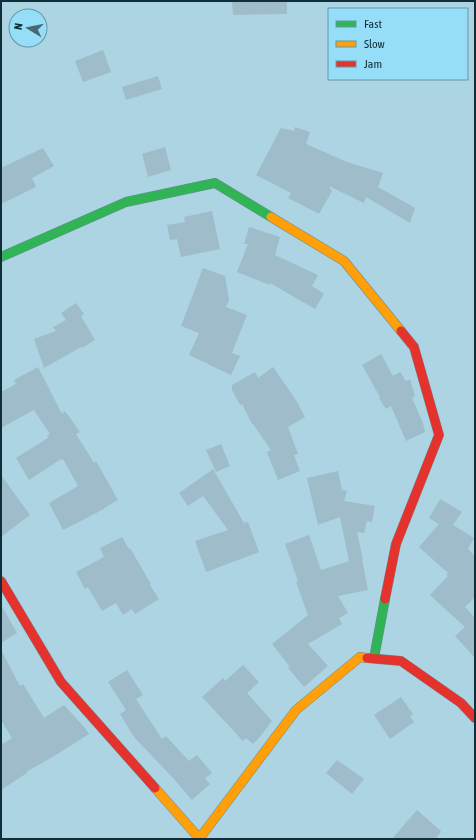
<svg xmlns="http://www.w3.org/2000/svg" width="476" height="840" font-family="'Asap Condensed',sans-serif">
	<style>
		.building { fill: #9fbcca }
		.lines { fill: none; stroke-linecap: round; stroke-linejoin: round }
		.fast-casing { stroke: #6b8c97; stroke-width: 10 }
		.slow-casing { stroke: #6b8c97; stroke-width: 10 }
		.jam-casing { stroke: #6b8c97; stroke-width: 10 }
		.fast { stroke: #30b455; stroke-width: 9 }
		.slow { stroke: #ff9f0a; stroke-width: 9 }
		.jam { stroke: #e5322d; stroke-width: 9 }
	</style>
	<rect width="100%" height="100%" fill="#acd4e2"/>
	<path class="building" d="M 232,1 L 287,1 L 287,14 L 233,15 Z
		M 103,50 L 111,72 L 83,82 L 75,61 Z
		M 158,76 L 162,89 L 126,100 L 122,87 Z
		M 295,127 L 310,132 L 306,144 L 347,162 L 383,173 L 378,187 L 415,208 L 410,223 L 366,197 L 364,203 L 329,186 L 332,191 L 319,214 L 288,198 L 291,193 L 256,175 L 281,128 L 294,131 Z
		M 165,147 L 171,170 L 148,177 L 142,154 Z
		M 43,148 L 54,166 L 32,178 L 36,187 L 1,204 L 1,168 Z
		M 212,211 L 220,249 L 181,257 L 177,239 L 170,240 L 167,225 L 185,222 L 184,217 Z
		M 249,227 L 280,237 L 275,255 L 318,275 L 312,286 L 324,294 L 315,309 L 270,283 L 270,285 L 237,272 L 248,244 L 244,244 Z
		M 203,268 L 225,276 L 229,300 L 226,307 L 247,315 L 232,353 L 240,356 L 231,375 L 189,355 L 199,333 L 181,326 Z
		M 76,303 L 84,314 L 81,316 L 95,340 L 82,348 L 81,347 L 44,368 L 34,339 L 56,331 L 53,327 L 66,320 L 61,313 Z
		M 381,354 L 393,376 L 400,372 L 406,381 L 410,379 L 415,396 L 412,398 L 423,423 L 425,432 L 406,441 L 391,406 L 386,409 L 379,398 L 380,397 L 362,365 Z
		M 38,367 L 62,414 L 65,411 L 80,432 L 76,434 L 94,463 L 96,461 L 118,500 L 104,508 L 104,509 L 63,530 L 49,503 L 78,486 L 63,459 L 62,460 L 61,459 L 29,480 L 16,458 L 48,438 L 47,436 L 50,434 L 34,410 L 1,428 L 1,392 L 16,384 L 14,380 Z
		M 273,367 L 296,400 L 305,417 L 288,427 L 298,454 L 294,455 L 300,471 L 278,480 L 267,452 L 271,450 L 253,424 L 252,424 L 242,404 L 240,405 L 232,390 L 232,385 L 255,372 L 258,378 Z
		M 221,444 L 230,466 L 216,472 L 206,450 Z
		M 213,469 L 244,523 L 248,522 L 259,552 L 206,572 L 195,541 L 228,530 L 203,496 L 188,506 L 179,493 Z
		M 338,471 L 342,490 L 347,491 L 344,501 L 375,506 L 372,522 L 367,521 L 364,533 L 357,532 L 363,559 L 362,559 L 368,590 L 338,596 L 348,613 L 339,618 L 342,624 L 308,644 L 328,666 L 304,687 L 288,668 L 290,667 L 272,644 L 308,615 L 296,582 L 298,581 L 285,544 L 309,535 L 321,570 L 349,561 L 340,517 L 318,525 L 307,478 Z
		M 1,475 L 30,515 L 1,537 Z
		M 440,499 L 462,512 L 453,525 L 474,538 L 468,549 L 475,556 L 475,597 L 465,607 L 475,618 L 475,658 L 455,636 L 465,627 L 430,595 L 448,576 L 446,574 L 448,573 L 419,547 L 439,524 L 429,518 Z
		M 122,537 L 129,549 L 130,548 L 151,584 L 150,585 L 159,599 L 135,614 L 132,609 L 123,615 L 116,603 L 102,611 L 88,587 L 85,589 L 76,572 L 104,557 L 100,548 Z
		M 1,605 L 17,633 L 1,643 Z
		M 1,650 L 20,686 L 23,684 L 44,718 L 64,705 L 85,728 L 89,734 L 54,756 L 26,772 L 27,773 L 1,790 L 1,745 L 12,738 L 1,720 Z
		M 243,665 L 259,682 L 247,693 L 272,721 L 259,738 L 253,744 L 246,738 L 243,741 L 202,697 L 223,678 L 225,681 Z
		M 127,670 L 143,695 L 136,699 L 162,739 L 166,736 L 189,761 L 197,755 L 212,773 L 205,778 L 210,784 L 192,800 L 173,778 L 134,737 L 120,714 L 126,710 L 108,682 Z
		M 401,697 L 413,714 L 410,716 L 414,722 L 390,739 L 374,715 Z
		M 337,760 L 364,779 L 352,794 L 326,773 Z
		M 417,810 L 441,831 L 436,839 L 392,839 Z"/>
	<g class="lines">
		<defs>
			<path id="fast" d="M 1,257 L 126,202 L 215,183 L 271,217
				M 374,658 L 385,599"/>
			<path id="slow" d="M 271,217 L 344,261 L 401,331
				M 155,788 L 199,838
				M 199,839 L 296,710 L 360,657 L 367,658"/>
			<path id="jam" d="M 1,581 L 61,682 L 155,788
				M 385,599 L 396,544 L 439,435 L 414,347 L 401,331
				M 367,658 L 401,661 L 461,703 L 475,718"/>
		</defs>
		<use href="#fast" class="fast-casing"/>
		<use href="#slow" class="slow-casing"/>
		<use href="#jam" class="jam-casing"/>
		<use href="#fast" class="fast"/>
		<use href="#slow" class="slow"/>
		<use href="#jam" class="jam"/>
	</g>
	<rect width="476" height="840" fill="none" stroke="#102e38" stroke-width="4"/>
	<rect x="328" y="8" width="140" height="72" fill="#96def8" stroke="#6098ab"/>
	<rect x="336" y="21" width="20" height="6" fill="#30b455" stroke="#6098ab"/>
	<text x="364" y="28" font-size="12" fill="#102e38">Fast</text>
	<rect x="336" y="41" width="20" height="6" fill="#ff9f0a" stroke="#6098ab"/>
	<text x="364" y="48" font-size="12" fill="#102e38">Slow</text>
	<rect x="336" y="61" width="20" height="6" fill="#e5322d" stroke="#6098ab"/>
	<text x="364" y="68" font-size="12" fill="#102e38">Jam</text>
	<g transform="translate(28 28) rotate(280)"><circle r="19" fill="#96def8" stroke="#6098ab"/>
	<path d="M0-3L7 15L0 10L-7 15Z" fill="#476874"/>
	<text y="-6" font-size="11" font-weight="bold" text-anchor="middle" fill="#102e38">N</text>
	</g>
</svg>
